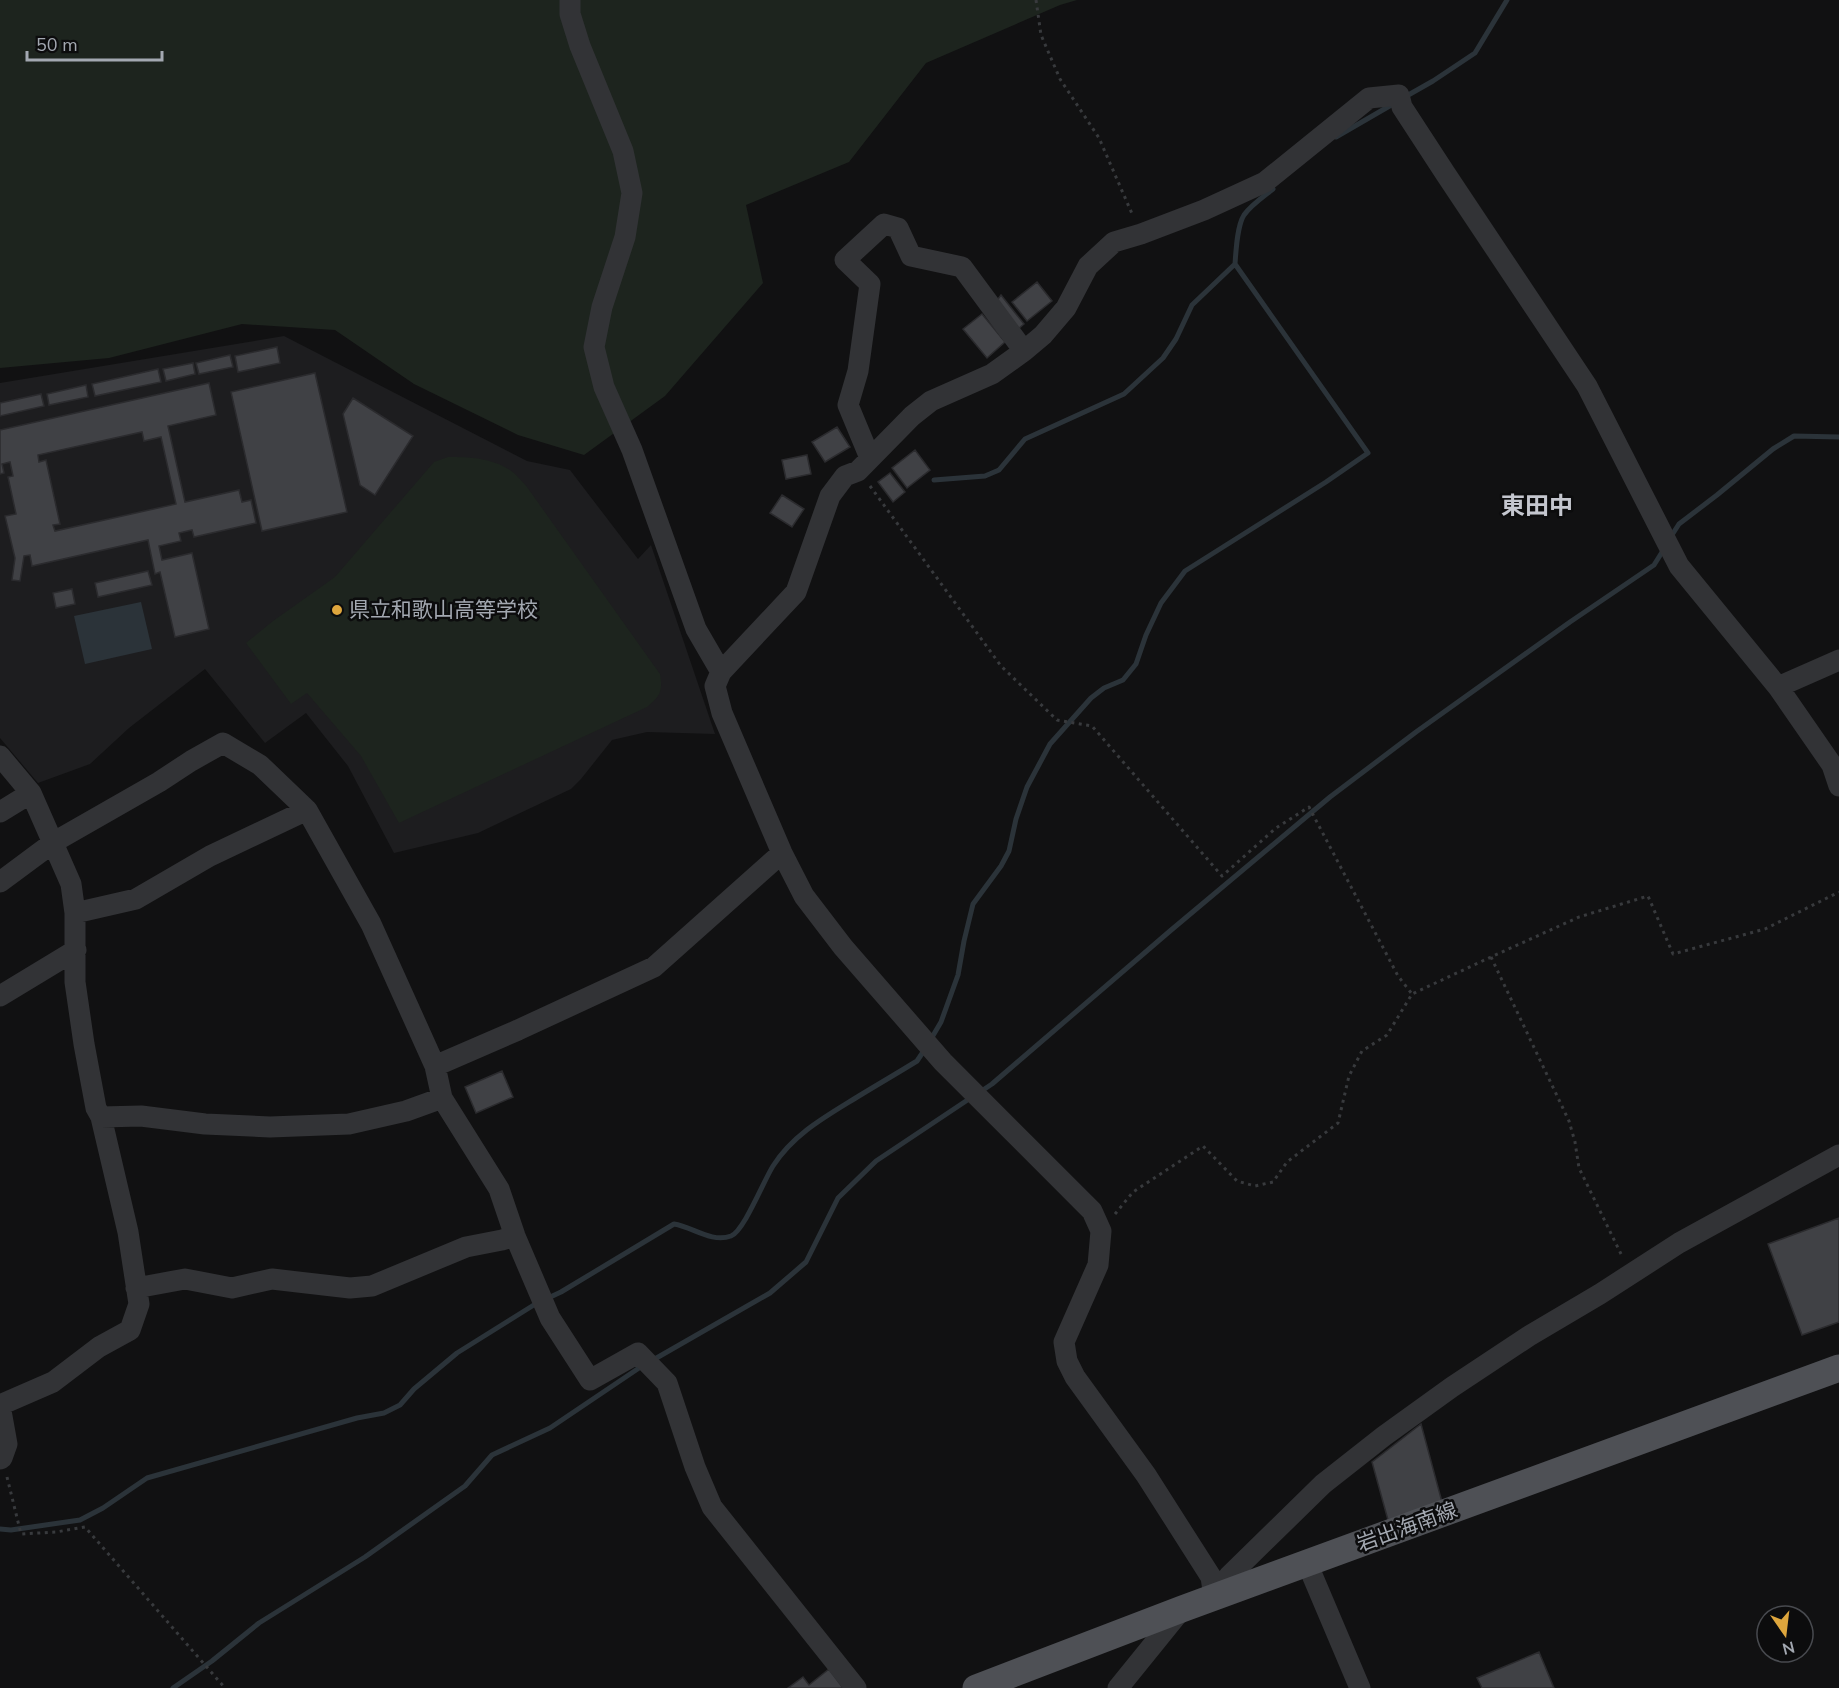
<svg xmlns="http://www.w3.org/2000/svg" width="1839" height="1688" font-family="'Nunito Sans','Noto Sans JP',sans-serif">
	<style>
		.built { fill: #1d1d1f }
		.green { fill: #1d241e }
		.water { fill: #2b3339 }
		.lines { fill: none; stroke-linecap: round; stroke-linejoin: round }
		.stream { stroke: #2b3339; stroke-width: 5 }
		.building { fill: #404145; stroke: #2b2b2e; stroke-width: 1.5; fill-rule: evenodd }
		.path { stroke: #383a3d; stroke-width: 3; stroke-dasharray: 3 4.5; stroke-linecap: butt }
		.minor { stroke: #323336; stroke-width: 21 }
		.major { stroke: #4e5055; stroke-width: 27 }
		.poi-dot { fill: #dea63d; stroke: #0c0c0d; stroke-width: 2 }
		.labels { text-anchor: middle; dominant-baseline: central; stroke-width: 5; stroke-linejoin: round; paint-order: stroke }
		.poi-label { font-size: 21px; fill: #a3a8b1; stroke: #0c0c0d; text-anchor: start }
		.street-label { font-size: 21px; fill: #a3a8b1; stroke: #0c0c0d }
		.quarter-label { font-size: 24px; font-weight: bold; fill: #c4c6ce; stroke: #0c0c0d }
	</style>
	<rect width="100%" height="100%" fill="#111112"/>
	<path class="built" d="M 284,336 L 527,461 L 570,470 L 638,559 L 651,545 L 715,734 L 647,732 L 612,740 L 581,779 L 571,789 L 478,833 L 394,853 L 348,766 L 306,713 L 265,743 L 205,669 L 129,728 L 90,764 L 38,783 L 0,738 L 0,383 Z"/>
	<path class="green" d="M 0,0 L 1077,0 L 1060,5 L 926,63 L 849,162 L 746,205 L 763,283 L 665,396 L 584,455 L 518,435 L 414,384 L 335,330 L 242,324 L 109,358 L 0,368 Z
		M 448,457 C 471,457 495,458 514,473 C 518,477 523,482 527,487 L 660,674 C 663,692 660,696 647,707 L 399,823 L 361,756 L 307,693 L 291,704 L 246,643 L 273,621 L 335,577 L 434,462 Z"/>
	<path class="water" d="M 141,602 L 152,649 L 85,664 L 74,616 Z"/>
	<g class="lines">
		<path class="stream" d="M 1403,98 L 1433,81 L 1475,53 L 1507,0
			M 1336,137 L 1393,104
			M 934,480 L 985,476 L 999,470 L 1025,439 L 1124,394 L 1163,358 L 1176,339 L 1192,305 L 1235,264 C 1236,251 1237,226 1244,215 C 1251,205 1263,197 1273,189
			M 1670,538 L 1679,524 L 1717,495 L 1773,449 L 1794,436 L 1839,437
			M 931,1039 L 941,1022 L 958,975 L 964,941 L 973,904 L 1001,866 L 1009,851 L 1016,819 L 1027,787 L 1050,744 L 1091,698 L 1104,688 L 1123,680 L 1136,664 L 1146,635 L 1161,603 L 1185,571 L 1326,482 L 1368,453 L 1235,264
			M 980,1092 L 992,1084 L 1170,931 L 1330,797 L 1416,732 L 1570,622 L 1654,565 L 1664,549
			M 546,1299 L 561,1292 L 674,1224 C 693,1227 711,1243 731,1236 C 744,1231 764,1180 773,1166 C 793,1135 823,1118 854,1099 C 875,1086 896,1074 917,1061 L 925,1049
			M 653,1360 L 770,1293 L 806,1262 L 838,1198 L 876,1161 L 972,1097
			M 0,1529 L 11,1530 L 80,1520 L 103,1508 L 147,1478 L 357,1418 L 384,1413 L 400,1405 L 414,1389 L 457,1353 L 537,1303
			M 173,1688 L 212,1661 L 259,1623 L 365,1557 L 465,1486 L 492,1455 L 550,1428 L 642,1366"/>
	</g>
	<path class="building" d="M 1037,282 L 1052,301 L 1027,321 L 1012,302 Z
		M 1001,295 L 1024,324 L 1017,330 L 995,303 Z
		M 982,314 L 1005,342 L 987,358 L 963,329 Z
		M 277,347 L 280,363 L 238,372 L 235,356 Z
		M 230,355 L 233,367 L 199,374 L 196,363 Z
		M 193,363 L 195,374 L 166,381 L 163,369 Z
		M 158,369 L 161,382 L 95,396 L 92,384 Z
		M 315,373 L 347,512 L 262,531 L 231,392 Z
		M 209,383 L 216,415 L 168,426 L 185,502 L 239,490 L 242,502 L 251,500 L 256,523 L 194,537 L 192,530 L 179,533 L 181,541 L 159,546 L 162,560 L 192,553 L 209,629 L 175,637 L 160,572 L 155,574 L 148,540 L 32,566 L 30,555 L 24,556 L 20,581 L 12,580 L 15,558 L 5,516 L 16,514 L 8,477 L 13,476 L 10,462 L 2,464 L 4,473 L 0,474 L 0,430 ZM 142,432 L 144,441 L 161,437 L 176,504 L 55,531 L 53,525 L 60,524 L 46,460 L 39,462 L 38,455 Z
		M 86,385 L 88,397 L 49,405 L 47,394 Z
		M 41,394 L 44,406 L 0,416 L 0,403 Z
		M 353,398 L 413,436 L 375,495 L 360,485 L 343,414 Z
		M 837,427 L 850,447 L 825,462 L 812,442 Z
		M 915,450 L 930,470 L 907,488 L 892,468 Z
		M 807,455 L 811,474 L 786,479 L 782,460 Z
		M 890,473 L 905,492 L 893,502 L 878,482 Z
		M 782,495 L 804,509 L 792,527 L 770,513 Z
		M 148,571 L 152,585 L 98,597 L 95,583 Z
		M 72,589 L 75,604 L 56,608 L 53,593 Z
		M 502,1071 L 513,1097 L 476,1113 L 465,1087 Z
		M 1839,1218 L 1839,1322 L 1802,1335 L 1768,1244 Z
		M 1421,1424 L 1442,1502 L 1388,1520 L 1372,1462 Z
		M 1539,1652 L 1554,1688 L 1482,1688 L 1477,1678 Z
		M 829,1669 L 843,1688 L 788,1688 L 803,1677 L 809,1685 Z"/>
	<g class="lines">
		<path class="path" d="M 1036,0 L 1041,35 L 1060,79 L 1099,138 L 1133,216
			M 870,486 L 1001,666 L 1057,720 L 1092,726 L 1222,876 L 1276,828 L 1309,807 L 1398,976 L 1412,994
			M 1491,957 L 1569,1121 L 1575,1142 L 1579,1168 L 1622,1256
			M 1115,1214 L 1133,1192 L 1203,1146 L 1237,1181 L 1255,1186 L 1273,1182 L 1287,1162 L 1338,1123 L 1349,1076 L 1362,1051 L 1387,1035 L 1412,994 L 1491,957 L 1579,917 L 1648,896 L 1673,954 L 1765,929 L 1839,892
			M 7,1477 L 21,1534 L 56,1532 L 85,1527 L 225,1688"/>
		<path class="minor" d="M 570,0 L 570,14 L 580,46 L 623,151 L 632,193 L 625,237 L 602,307 L 594,347 L 604,387 L 632,450 L 696,629 L 721,672
			M 870,458 L 848,405 L 858,371 L 870,284 L 845,260 L 884,224 L 898,228 L 911,256 L 962,267 L 1024,351
			M 1778,687 L 1839,660
			M 0,756 L 31,793 L 71,884 L 75,913 L 75,982 L 84,1044 L 96,1108 L 101,1117 L 128,1232 L 139,1304 L 130,1330 L 99,1347 L 53,1382 L 0,1405 L 7,1444 L 2,1458 L 0,1459
			M 0,812 L 31,793
			M 0,882 L 54,842 L 159,782 L 191,761 L 223,743 L 260,765 L 307,810 L 371,924 L 435,1066 L 442,1098 L 499,1189 L 515,1236 L 550,1318 L 590,1380 L 638,1353 L 667,1383 L 695,1467 L 712,1507 L 856,1688
			M 75,913 L 136,899 L 210,856 L 307,810
			M 0,996 L 76,950
			M 435,1066 L 518,1030 L 654,967 L 782,853
			M 101,1117 L 141,1116 L 205,1124 L 270,1127 L 349,1124 L 406,1111 L 442,1098
			M 136,1288 L 185,1279 L 232,1288 L 272,1279 L 350,1288 L 372,1286 L 466,1247 L 502,1240 L 515,1236
			M 1307,1563 L 1360,1688
			M 1214,1597 L 1211,1577 L 1146,1475 L 1075,1377 L 1067,1361 L 1064,1342 L 1098,1265 L 1101,1231 L 1092,1211 L 943,1062 L 843,947 L 804,896 L 782,853 L 722,713 L 715,686 L 721,672 L 796,592 L 830,496 L 845,476 L 858,471 L 912,416 L 931,401 L 992,374 L 1024,351 L 1043,335 L 1066,308 L 1088,266 L 1114,242 L 1141,234 L 1204,210 L 1265,182 L 1369,98 L 1399,95 L 1402,107 L 1445,173 L 1587,386 L 1679,566 L 1778,687 L 1832,765 L 1839,786
			M 1214,1597 L 1229,1576 L 1323,1484 L 1384,1436 L 1452,1387 L 1529,1336 L 1600,1294 L 1679,1243 L 1839,1155
			M 1118,1688 L 1182,1609"/>
		<path class="major" d="M 976,1688 L 1182,1609 L 1839,1368"/>
	</g>
	<circle class="poi-dot" cx="337" cy="610" r="6"/>
	<g class="labels">
		<g class="poi-label">
			<text x="349" y="610">県立和歌山高等学校</text>
		</g>
		<g class="street-label">
			<text transform="translate(1407 1527) rotate(-20)">岩出海南線</text>
		</g>
		<g class="quarter-label">
			<text x="1537" y="506">東田中</text>
		</g>
	</g>
	<g transform="translate(1785 1634) rotate(166)"><circle r="28" fill="#0c0c0d" stroke="#484a4f" stroke-width="1.5"/>
	<path d="M0-4.5L10 22L0 15L-10 22Z" fill="#dea63d"/>
	<text y="-9" font-size="16" font-weight="bold" text-anchor="middle" fill="#a3a8b1">N</text>
	</g>
	<path d="M27 51v9h135v-9" fill="none" stroke="#a3a8b1" stroke-width="3"/>
	<text x="36" y="51" font-size="18" fill="#a3a8b1" stroke="#0c0c0d" stroke-width="4.5" paint-order="stroke">50 m</text>
</svg>
